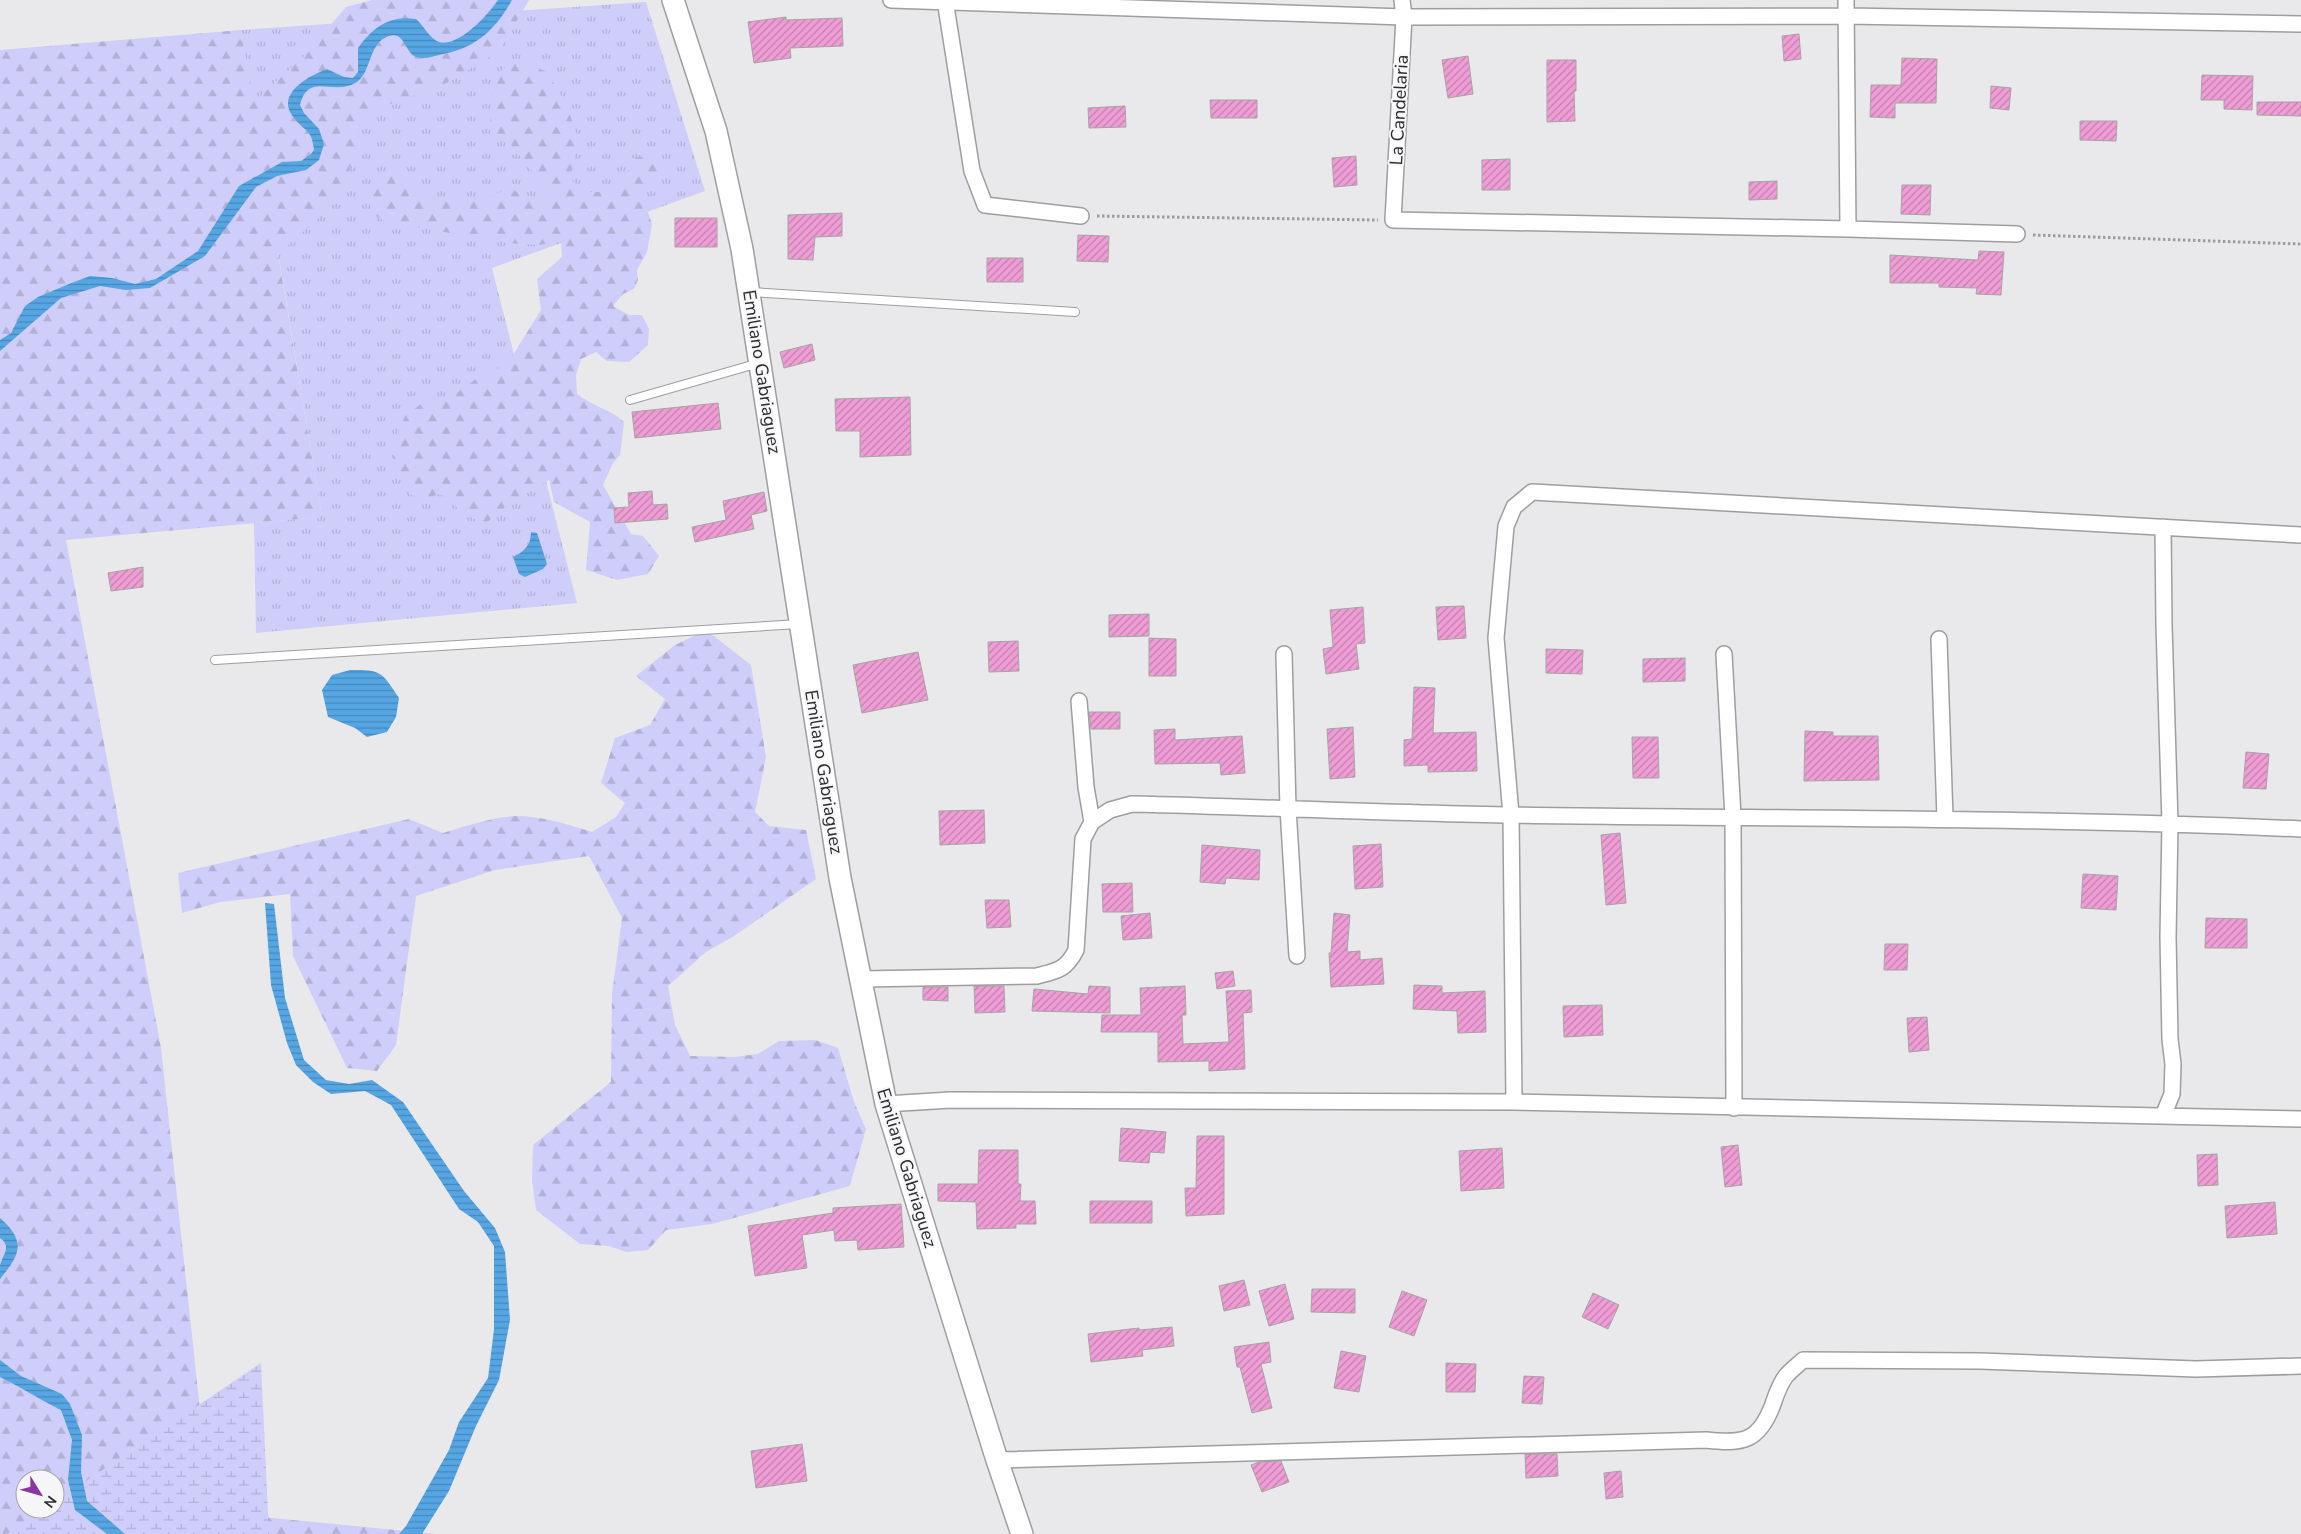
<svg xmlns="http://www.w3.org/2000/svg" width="2301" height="1534" font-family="'Nunito Sans',sans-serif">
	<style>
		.grass { fill: url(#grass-tufts) }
		.forest { fill: url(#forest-firs); fill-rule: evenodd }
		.wetland { fill: url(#wetland-marsh) }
		.water { fill: url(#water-rules) }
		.building { fill: url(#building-hatch); stroke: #a5a4a4 }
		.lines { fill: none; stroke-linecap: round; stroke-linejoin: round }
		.service-casing { stroke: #9e9ea0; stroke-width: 10 }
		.minor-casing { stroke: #9e9ea0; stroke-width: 18 }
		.secondary-casing { stroke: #9e9ea0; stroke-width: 24 }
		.path { stroke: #9c9c9d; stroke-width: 3; stroke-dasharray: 2.5 2.5; stroke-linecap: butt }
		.service { stroke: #fff; stroke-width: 8 }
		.minor { stroke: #fff; stroke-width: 15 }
		.secondary { stroke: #fff; stroke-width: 21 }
		.labels { text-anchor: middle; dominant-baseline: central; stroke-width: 4; stroke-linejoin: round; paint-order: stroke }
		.street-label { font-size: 18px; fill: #2b2b2b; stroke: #f6f6f8 }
	</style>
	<defs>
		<pattern id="grass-tufts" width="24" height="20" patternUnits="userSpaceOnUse" patternTransform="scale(1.25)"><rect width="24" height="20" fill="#cfcdf9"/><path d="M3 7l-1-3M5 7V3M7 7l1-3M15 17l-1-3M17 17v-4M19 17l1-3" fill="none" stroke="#b2b0d6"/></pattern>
		<pattern id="forest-firs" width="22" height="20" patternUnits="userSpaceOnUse" patternTransform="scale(1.25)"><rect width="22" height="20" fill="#cfcdf9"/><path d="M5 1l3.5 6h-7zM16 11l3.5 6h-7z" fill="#b2b0d6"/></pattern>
		<pattern id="wetland-marsh" width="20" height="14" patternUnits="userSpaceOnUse" patternTransform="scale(1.25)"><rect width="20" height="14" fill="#cfcdf9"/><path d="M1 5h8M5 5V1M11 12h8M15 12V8" fill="none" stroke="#b2b0d6"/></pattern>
		<pattern id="water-rules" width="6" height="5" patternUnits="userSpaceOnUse" patternTransform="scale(1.25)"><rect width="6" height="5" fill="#56a6e4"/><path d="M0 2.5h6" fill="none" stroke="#4787b9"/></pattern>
		<pattern id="building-hatch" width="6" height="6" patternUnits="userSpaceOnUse" patternTransform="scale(1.25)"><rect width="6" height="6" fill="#ef9dd5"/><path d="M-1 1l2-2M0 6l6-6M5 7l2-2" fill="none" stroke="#c280ad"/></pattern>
	</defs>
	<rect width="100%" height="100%" fill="#e9e9eb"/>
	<path class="grass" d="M 646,2 L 705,191 L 492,268 L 577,603 L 256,633 L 254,523 L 322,517 L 241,30 Z"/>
	<path class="forest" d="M 372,0 L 529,0 L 499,51 L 443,85 L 365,113 L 348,176 L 321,216 L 278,254 L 322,517 L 66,540 L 161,1048 L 211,1512 L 437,1534 L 0,1534 L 0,50 L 241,30 L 254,102 L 304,56 L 346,7 ZM 25,1479 L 55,1479 L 55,1509 L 25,1509 Z
		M 523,61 L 547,72 L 566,103 L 579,141 L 570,178 L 583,192 C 616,193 622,189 633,158 L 654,155 L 663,178 L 642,195 L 652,224 L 647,252 L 637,270 L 638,280 L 634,289 L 623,294 L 613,306 L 629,315 L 642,315 L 649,329 L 648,345 L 629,362 L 607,361 L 596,352 L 581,359 L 576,375 L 577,394 C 592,406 610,409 624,422 L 620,455 L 613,463 L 603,485 L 631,534 L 643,536 L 659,556 L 648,574 L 617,580 L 586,570 L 590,522 L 554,502 L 549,480 L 506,506 L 485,524 L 462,513 L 448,497 L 438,494 L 428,499 L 411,495 L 394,468 L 394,445 L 405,416 L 429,398 L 444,402 L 480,376 L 496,370 L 510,360 L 541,310 L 537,279 L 562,257 L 561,241 L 539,245 L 506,243 L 486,236 L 462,235 L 386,222 L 371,213 L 369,196 L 375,179 L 400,172 L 411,189 L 421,198 L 489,197 L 510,188 L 521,194 L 543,199 L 550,195 L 522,158 L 504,137 L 490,133 L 492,78 L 510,64 Z
		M 706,630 L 751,665 L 766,757 L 755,812 L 769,826 L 806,830 L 816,879 L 734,936 L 706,952 L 668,986 L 675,1025 L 690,1056 L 734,1057 L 758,1054 L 779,1041 L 815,1040 L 838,1048 L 854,1102 L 866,1129 L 850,1186 L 712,1224 L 666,1230 L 648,1250 L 627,1252 L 608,1246 L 580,1244 L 536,1210 L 532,1179 L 533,1145 L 611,1082 L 612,994 L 622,918 L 589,856 L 495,870 L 416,896 L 396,1045 L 377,1071 L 347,1068 L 293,956 L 290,894 L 220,902 L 182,913 L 178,873 L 409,819 L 443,833 C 466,826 492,817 516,816 C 541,816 568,824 592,832 L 616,817 L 625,803 L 601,783 L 615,738 L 650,725 L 665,699 L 636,676 L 675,645 Z"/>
	<path class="wetland" d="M 261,1363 L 269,1534 L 7,1534 L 45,1509 L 55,1509 L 55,1502 Z"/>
	<path class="water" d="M 498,0 L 512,0 C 496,29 476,48 443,54 C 434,56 425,60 416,57 C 405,53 405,31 389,36 C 366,43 373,78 351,85 C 329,93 308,74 300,105 L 304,113 L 319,129 L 324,144 L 319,160 L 306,170 L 277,176 L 256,187 L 205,256 L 150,288 L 126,290 L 100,286 L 61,298 L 0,351 L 0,340 L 11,333 L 25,306 L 38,297 L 69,284 L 90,276 L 112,278 L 135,284 L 156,279 L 198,251 L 239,186 L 282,162 L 301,161 L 310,155 L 314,150 C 312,129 305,132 294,118 C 274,94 309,76 327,69 L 344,77 L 353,78 L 358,72 L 358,48 C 373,27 390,15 416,19 C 424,26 429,38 439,42 C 458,48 489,14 498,0 Z
		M 531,532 L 537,533 L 547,564 L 543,569 L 525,577 L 519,574 L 513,557 C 524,552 531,545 531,532 Z
		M 350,670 C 382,670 381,671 399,698 L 396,717 L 387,732 L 367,737 L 355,728 L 328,717 L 322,690 L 332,675 Z
		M 265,903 L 274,904 L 285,998 L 304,1060 L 326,1080 L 349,1084 L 372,1080 L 403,1102 L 464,1191 L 495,1228 L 505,1252 L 510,1320 L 499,1380 L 476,1426 L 449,1491 L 422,1534 L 399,1534 L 406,1526 L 449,1450 L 459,1422 L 488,1378 L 494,1329 L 494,1246 L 478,1222 L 459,1209 L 391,1105 L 365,1091 L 331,1094 L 313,1082 L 296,1065 L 287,1043 L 271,985 Z
		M 0,1218 C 26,1241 21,1254 0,1279 C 0,1275 0,1269 0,1265 C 3,1255 12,1246 0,1238 Z
		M 0,1360 L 21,1376 L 62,1394 L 70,1404 L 82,1435 L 81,1472 L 87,1501 L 125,1534 L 107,1534 L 75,1510 L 68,1480 L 72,1440 L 61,1410 C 40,1400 21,1387 0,1377 Z"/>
	<path class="building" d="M 786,17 L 786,20 L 842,18 L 843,46 L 790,48 L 791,58 L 754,63 L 748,22 Z
		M 1799,34 L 1801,59 L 1784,61 L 1782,36 Z
		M 1468,56 L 1473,94 L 1448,98 L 1442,60 Z
		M 1902,58 L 1937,59 L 1936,103 L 1895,103 L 1895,118 L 1870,117 L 1871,85 L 1901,85 Z
		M 1547,60 L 1576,60 L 1576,91 L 1574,91 L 1575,121 L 1547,122 Z
		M 2202,75 L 2253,76 L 2252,110 L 2224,109 L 2224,100 L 2201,100 Z
		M 1991,86 L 2011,88 L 2009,110 L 1990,108 Z
		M 1210,100 L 1257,100 L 1257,118 L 1211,118 Z
		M 2257,102 L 2301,102 L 2301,116 L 2257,115 Z
		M 1125,106 L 1126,127 L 1089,128 L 1088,108 Z
		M 2080,121 L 2117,121 L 2116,141 L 2080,140 Z
		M 1356,156 L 1357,185 L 1334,187 L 1332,158 Z
		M 1510,159 L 1510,190 L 1482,190 L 1482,160 Z
		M 1777,181 L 1777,199 L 1749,200 L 1749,182 Z
		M 1902,185 L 1931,185 L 1930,215 L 1901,214 Z
		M 842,213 L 842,236 L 815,237 L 813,260 L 788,259 L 788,215 Z
		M 675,218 L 717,218 L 717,247 L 675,247 Z
		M 1078,235 L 1109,236 L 1108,262 L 1077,261 Z
		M 1979,251 L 2004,252 L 2001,295 L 1976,294 L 1977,288 L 1939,287 L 1939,283 L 1890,283 L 1890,255 L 1978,260 Z
		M 987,258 L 1023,258 L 1023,282 L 987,282 Z
		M 812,344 L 815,360 L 784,368 L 780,352 Z
		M 910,397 L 911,455 L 860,457 L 860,431 L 836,431 L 835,399 Z
		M 718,403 L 721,429 L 635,438 L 632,412 Z
		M 652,491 L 653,505 L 667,504 L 668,519 L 615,523 L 614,508 L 629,507 L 628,493 Z
		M 764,492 L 767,511 L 751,515 L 754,529 L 695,542 L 692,527 L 726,520 L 723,501 Z
		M 143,567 L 143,587 L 111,591 L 108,573 Z
		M 1464,606 L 1466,638 L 1438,640 L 1436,607 Z
		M 1363,607 L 1365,643 L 1356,644 L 1359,669 L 1326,674 L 1323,649 L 1333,647 L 1330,610 Z
		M 1149,614 L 1149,636 L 1109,637 L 1109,615 Z
		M 1149,638 L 1176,639 L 1176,676 L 1149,676 Z
		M 1018,641 L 1019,671 L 989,672 L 988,642 Z
		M 1546,649 L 1583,650 L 1582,674 L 1546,673 Z
		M 918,652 L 928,700 L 862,713 L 853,665 Z
		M 1685,658 L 1685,681 L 1643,682 L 1643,659 Z
		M 1414,687 L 1435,688 L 1433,733 L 1476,732 L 1477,771 L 1428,772 L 1428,765 L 1404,766 L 1404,740 L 1412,739 Z
		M 1089,712 L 1120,712 L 1120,729 L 1091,729 Z
		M 1353,727 L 1355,777 L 1330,779 L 1327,729 Z
		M 1175,729 L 1175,740 L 1242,736 L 1245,773 L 1221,775 L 1220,763 L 1155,764 L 1154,730 Z
		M 1805,731 L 1833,732 L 1833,736 L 1878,736 L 1879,780 L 1804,781 Z
		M 1632,737 L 1658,737 L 1659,778 L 1633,778 Z
		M 2246,752 L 2269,754 L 2266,789 L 2243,788 Z
		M 984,810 L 985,843 L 940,845 L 939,811 Z
		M 1620,833 L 1626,903 L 1606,905 L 1601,835 Z
		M 1381,844 L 1383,887 L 1355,889 L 1353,846 Z
		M 1202,845 L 1260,850 L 1259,880 L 1226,878 L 1225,884 L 1200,882 Z
		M 2083,874 L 2118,876 L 2116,910 L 2081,908 Z
		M 1132,883 L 1133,912 L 1103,912 L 1102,884 Z
		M 985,900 L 1009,900 L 1011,927 L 987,928 Z
		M 1150,913 L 1152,938 L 1123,940 L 1121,916 Z
		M 1334,913 L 1350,915 L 1347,952 L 1360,951 L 1360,960 L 1382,958 L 1384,984 L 1331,987 L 1329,953 L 1331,953 Z
		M 2206,918 L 2247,919 L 2247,948 L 2205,948 Z
		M 1885,944 L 1908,944 L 1907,970 L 1884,970 Z
		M 1233,971 L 1235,986 L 1217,989 L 1215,973 Z
		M 1414,985 L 1442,986 L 1442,993 L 1485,991 L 1486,1032 L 1458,1033 L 1457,1011 L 1413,1009 Z
		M 974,986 L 1004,986 L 1005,1012 L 975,1013 Z
		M 1089,986 L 1110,987 L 1110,1013 L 1032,1011 L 1034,989 L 1088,994 Z
		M 1185,986 L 1186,1015 L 1182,1015 L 1183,1044 L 1229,1042 L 1226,991 L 1251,990 L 1252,1012 L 1243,1013 L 1245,1069 L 1209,1071 L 1209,1061 L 1158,1062 L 1158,1032 L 1101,1032 L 1102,1015 L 1141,1015 L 1140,988 Z
		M 923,987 L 948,987 L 948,1001 L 923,1000 Z
		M 1602,1005 L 1603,1035 L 1564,1037 L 1563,1006 Z
		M 1927,1017 L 1929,1050 L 1909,1052 L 1907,1018 Z
		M 1121,1128 L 1166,1132 L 1164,1153 L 1150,1152 L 1149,1163 L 1119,1161 Z
		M 1197,1136 L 1224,1136 L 1224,1214 L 1186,1216 L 1185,1188 L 1196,1188 Z
		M 1738,1145 L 1742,1185 L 1725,1187 L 1721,1147 Z
		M 1502,1148 L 1504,1188 L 1461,1191 L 1459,1151 Z
		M 979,1150 L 1018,1150 L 1018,1184 L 1021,1184 L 1020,1201 L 1035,1201 L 1036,1224 L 1016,1224 L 1016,1228 L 977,1229 L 976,1202 L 938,1201 L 938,1184 L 978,1184 Z
		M 2217,1154 L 2218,1185 L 2198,1186 L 2197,1155 Z
		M 1090,1201 L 1152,1201 L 1152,1223 L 1090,1223 Z
		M 2275,1202 L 2277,1234 L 2227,1238 L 2225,1206 Z
		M 901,1204 L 904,1247 L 858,1250 L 857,1240 L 835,1241 L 834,1230 L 802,1235 L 807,1268 L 755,1276 L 748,1226 L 833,1213 L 833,1208 Z
		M 1244,1280 L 1250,1305 L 1224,1311 L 1219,1286 Z
		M 1285,1284 L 1294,1319 L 1269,1326 L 1259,1291 Z
		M 1312,1289 L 1355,1289 L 1355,1313 L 1311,1312 Z
		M 1402,1291 L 1427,1300 L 1414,1336 L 1389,1327 Z
		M 1593,1293 L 1619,1305 L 1608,1329 L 1582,1317 Z
		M 1172,1327 L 1174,1346 L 1142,1350 L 1143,1356 L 1091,1362 L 1088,1334 L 1139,1328 L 1139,1330 Z
		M 1269,1342 L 1271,1362 L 1261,1364 L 1272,1408 L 1252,1413 L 1240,1367 L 1237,1367 L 1234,1347 Z
		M 1341,1351 L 1366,1356 L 1359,1392 L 1334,1388 Z
		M 1446,1363 L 1476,1364 L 1475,1392 L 1446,1392 Z
		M 1524,1376 L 1544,1377 L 1542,1404 L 1522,1403 Z
		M 802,1444 L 807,1481 L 756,1488 L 751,1451 Z
		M 1525,1454 L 1557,1454 L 1558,1476 L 1526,1478 Z
		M 1281,1461 L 1289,1482 L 1262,1492 L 1251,1465 L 1259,1462 Z
		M 1621,1471 L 1623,1497 L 1606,1499 L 1604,1473 Z"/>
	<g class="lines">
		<defs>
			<path id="service" d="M 751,292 L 1075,312
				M 630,400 L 759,363
				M 215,660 L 799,624"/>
			<path id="minor" d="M 891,0 L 1404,17 L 1848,16 L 2301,24
				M 945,0 L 972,171 L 985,205 L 1081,216
				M 1402,0 L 1404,17 L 1393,220 L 1848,229 L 2017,234
				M 1846,0 L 1848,229
				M 1939,639 L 1945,818
				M 1284,654 L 1288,808 L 1297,956
				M 1724,654 L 1733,817 L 1734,1108
				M 1079,701 L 1086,787 L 1092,822
				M 862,979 L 1037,976 C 1057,971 1066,970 1076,950 L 1083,839 L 1092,822 L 1110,810 L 1132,804 C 1259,807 1387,813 1514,815 C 1776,819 2039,817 2301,829
				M 1514,1102 L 1511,815 L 1496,638 L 1506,526 L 1514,507 L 1532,492 L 2301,535
				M 886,1104 L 950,1100 L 1514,1102 L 2301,1119
				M 2163,1116 L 2172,1094 L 2173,1064 L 2170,1039 L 2168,937 L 2170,823 L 2164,625 L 2163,527
				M 997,1460 L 1706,1440 C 1743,1444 1759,1442 1773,1404 C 1776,1395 1780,1383 1786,1376 C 1791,1370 1798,1365 1803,1360 L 1980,1361 L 2196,1369 L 2301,1366"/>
			<path id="secondary" d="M 673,0 L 716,131 L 742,249 L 840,878 L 886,1104 L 997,1460 L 1022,1534"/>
		</defs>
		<use href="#service" class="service-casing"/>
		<use href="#minor" class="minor-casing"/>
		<use href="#secondary" class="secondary-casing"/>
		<path class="path" d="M 1097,216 L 1378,220
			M 2033,235 L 2301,244"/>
		<use href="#service" class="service"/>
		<use href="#minor" class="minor"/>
		<use href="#secondary" class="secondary"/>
	</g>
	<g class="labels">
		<g class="street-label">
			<text transform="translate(1399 110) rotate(-87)">La Candelaria</text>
			<text transform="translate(762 372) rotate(81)">Emiliano Gabriaguez</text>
			<text transform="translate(824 772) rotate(81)">Emiliano Gabriaguez</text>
			<text transform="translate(907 1168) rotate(73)">Emiliano Gabriaguez</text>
		</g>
	</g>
	<g transform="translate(40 1494) rotate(127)"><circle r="24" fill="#f6f6f8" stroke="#a5a5a6"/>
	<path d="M0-4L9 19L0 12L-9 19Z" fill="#8b35a2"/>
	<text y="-8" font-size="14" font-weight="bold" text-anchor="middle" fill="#2b2b2b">N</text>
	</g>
</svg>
